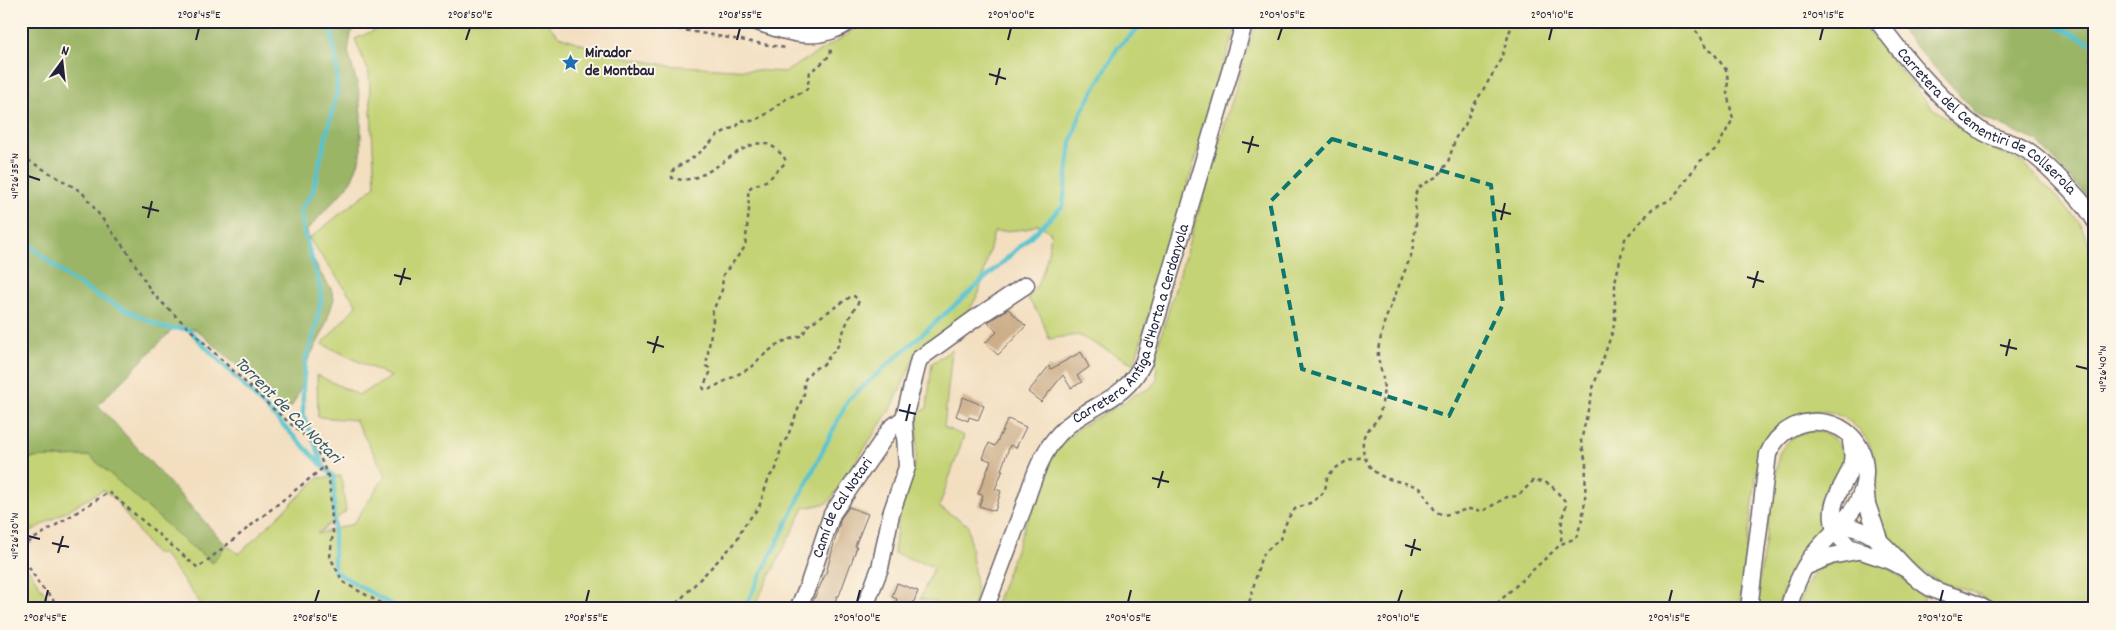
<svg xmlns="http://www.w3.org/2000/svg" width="2116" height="630" font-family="Dekko,sans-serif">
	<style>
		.green { fill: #c4d375; stroke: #737a58 }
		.forest { fill: #9bb566; stroke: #5e6c50 }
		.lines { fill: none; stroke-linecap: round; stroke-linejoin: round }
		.stream { stroke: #57c3ce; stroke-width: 4.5 }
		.building { fill: #ccae89 }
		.minor-casing { stroke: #6b646a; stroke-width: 19 }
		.path { stroke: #6b646a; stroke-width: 2.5; stroke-dasharray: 4 4; stroke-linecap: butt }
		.minor { stroke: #fff; stroke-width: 16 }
		.marked { fill: none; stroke: #0f766e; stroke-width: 4; stroke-dasharray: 10 6; stroke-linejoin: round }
		.ticks { fill: none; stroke: #22223b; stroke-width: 2 }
		.labels { text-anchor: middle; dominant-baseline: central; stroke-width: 4; stroke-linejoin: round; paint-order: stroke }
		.poi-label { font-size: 16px; font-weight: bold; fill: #22223b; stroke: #fcf5e5; text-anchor: start }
		.street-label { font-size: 16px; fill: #22223b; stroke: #fcf5e5 }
		.water-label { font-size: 18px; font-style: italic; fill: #355a6e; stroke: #fcf5e5 }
		.neatline { fill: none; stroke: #22223b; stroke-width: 2 }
		.ticks-label { font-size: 12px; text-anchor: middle; fill: #22223b }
	</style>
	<rect width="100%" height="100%" fill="#fcf5e5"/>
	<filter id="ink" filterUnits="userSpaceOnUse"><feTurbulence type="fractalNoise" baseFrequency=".02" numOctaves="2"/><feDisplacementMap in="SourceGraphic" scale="10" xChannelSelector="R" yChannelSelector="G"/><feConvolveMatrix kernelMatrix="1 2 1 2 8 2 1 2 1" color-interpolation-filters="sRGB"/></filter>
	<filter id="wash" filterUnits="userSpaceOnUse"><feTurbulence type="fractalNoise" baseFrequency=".0096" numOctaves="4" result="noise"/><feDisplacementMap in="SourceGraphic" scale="20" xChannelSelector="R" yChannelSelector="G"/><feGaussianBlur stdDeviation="1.12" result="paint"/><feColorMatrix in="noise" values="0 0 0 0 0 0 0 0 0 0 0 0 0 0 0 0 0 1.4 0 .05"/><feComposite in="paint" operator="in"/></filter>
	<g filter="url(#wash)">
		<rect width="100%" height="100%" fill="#f3dec0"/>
		<path class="green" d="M 389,21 L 545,21 L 559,36 L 610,54 L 665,65 L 785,72 L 847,35 L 864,21 L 1237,21 L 1134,364 L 1078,335 L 1049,339 L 1041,317 L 1028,299 C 1043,279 1048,258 1051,233 L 1039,224 L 1026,229 L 994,232 L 979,293 L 968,312 L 915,356 L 893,405 L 828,503 L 804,508 L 753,609 L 205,609 L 163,554 L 154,553 L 114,498 L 103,490 L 21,537 L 21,460 L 24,458 L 90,456 L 212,563 L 226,545 L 239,554 L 318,478 L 341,476 L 346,511 L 317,534 L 353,524 L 386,475 L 355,420 L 318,417 L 317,375 L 359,395 L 391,377 L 322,344 L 357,305 L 309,239 L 375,186 L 369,73 L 355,39 L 388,24 Z
			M 1256,21 L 1861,21 L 1866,29 L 1931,107 L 1980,143 L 2025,164 L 2079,222 L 2089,243 L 2090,302 L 2095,309 L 2095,609 C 2071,609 2047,609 2023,609 C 2016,609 2006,610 2000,608 C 1990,605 1981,595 1971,591 C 1963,589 1956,588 1949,585 C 1912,570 1886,542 1875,504 C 1873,495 1875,487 1876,478 C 1877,460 1871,442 1858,429 C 1825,394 1773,414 1759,456 L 1739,609 L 994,609 L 1045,471 L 1058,448 L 1080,427 L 1122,404 L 1134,395 L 1149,389 L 1157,380 L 1156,352 Z
			M 952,350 L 944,427 L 964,436 L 939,507 L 968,525 L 977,593 L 972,609 L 935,609 L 937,602 L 920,599 L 934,567 L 894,553 L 899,513 L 916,458 L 918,414 L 927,408 L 932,363 Z
			M 1809,431 C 1825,431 1834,436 1841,449 C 1843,454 1846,459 1845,464 C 1837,490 1823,494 1825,527 C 1801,551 1785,576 1778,609 L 1757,609 L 1760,575 L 1779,454 C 1786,441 1795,435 1809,431 Z
			M 1852,557 L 1885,565 L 1925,596 L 1923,601 L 1947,609 L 1798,609 C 1810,570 1815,568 1852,557 Z
			M 21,559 L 56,609 L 21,609 Z"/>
		<path class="forest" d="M 21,21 L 359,21 L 351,34 L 348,52 L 358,87 L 361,114 L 361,150 L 359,161 L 352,179 L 347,187 L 307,230 L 309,239 L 306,244 L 319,271 L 331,289 L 334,299 L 323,332 L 308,360 L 299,392 L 292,406 L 284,409 L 250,376 L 195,329 L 173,329 L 98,405 L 226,545 L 213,563 L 186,542 L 90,456 L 24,458 L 21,460 Z
			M 1893,21 L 2095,21 L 2095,54 L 2089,61 L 2095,69 L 2095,205 L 2037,141 L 1977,115 Z"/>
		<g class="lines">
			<path class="stream" d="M 2047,21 L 2095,45
				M 21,238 L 70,279 L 103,299 L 164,328 L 188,329 L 334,477 L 334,571 L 399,609
				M 323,464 L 303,414 L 303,387 L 305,362 L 316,327 L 321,299 L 320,287 L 302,225 L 301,208 L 312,194 L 337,92 L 337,69 L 332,35 L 335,21
				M 744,609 L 848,400 L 1000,265 L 1063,206 L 1071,143 L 1080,115 L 1118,47 L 1146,21"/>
		</g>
		<g id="blocks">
			<path class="building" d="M 1008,309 L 1026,326 L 998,355 L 985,343 L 997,332 L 988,322 Z
				M 1081,352 L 1089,367 L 1077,376 L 1082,382 L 1071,388 L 1063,375 L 1041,402 L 1028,392 L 1049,366 L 1051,369 Z
				M 963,397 L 984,406 L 978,420 L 969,417 L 968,421 L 956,416 Z
				M 1008,419 L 1026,427 L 1016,448 L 1010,445 L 1001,470 L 1003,470 L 995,489 L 1001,491 L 995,511 L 979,506 L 983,495 L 978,494 L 991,461 L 983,458 L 989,443 L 995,446 Z
				M 849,507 L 868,514 L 855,546 L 857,547 L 839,596 L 837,596 L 834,605 L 831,604 L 829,609 L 819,609 L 811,605 L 826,573 L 841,518 Z
				M 897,583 L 918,591 L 911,609 L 893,609 L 897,599 L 892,597 Z"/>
		</g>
	</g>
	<g filter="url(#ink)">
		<use href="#blocks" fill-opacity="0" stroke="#6b646a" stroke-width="1"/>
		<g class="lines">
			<defs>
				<g id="minor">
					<path d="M 754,21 C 791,33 816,44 851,21"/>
					<path id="s1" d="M 1878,21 C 1902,56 1946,106 1980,130 C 1992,139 2010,141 2023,148 C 2041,157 2086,203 2095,221"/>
					<path d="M 1851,442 C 1857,470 1844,477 1835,501 C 1831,511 1833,522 1835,532 L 1849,547 L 1891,561 L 1906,569"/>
					<path d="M 1865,486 L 1867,504 L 1879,539"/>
					<path d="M 1840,526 C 1883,527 1893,563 1924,584 C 1942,597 1966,596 1985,609"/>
					<path d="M 1805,567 L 1831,556 L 1857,551"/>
					<path id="s2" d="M 798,609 L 809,583 L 832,514 L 891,428 L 904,418 L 919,359 L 973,320 L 1026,285"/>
					<path d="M 864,609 L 880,568 L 891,514 L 907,467 L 904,418"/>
					<path id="s3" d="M 985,609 C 998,575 1010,542 1023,509 C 1032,483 1040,454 1059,434 C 1088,402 1122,406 1144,361 L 1245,21"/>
					<path d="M 1749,609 L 1768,454 C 1789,404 1863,415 1865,469 C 1867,511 1831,529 1809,560 C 1799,575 1793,592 1788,609"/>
				</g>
			</defs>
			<use href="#minor" class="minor-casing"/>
			<path class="path" d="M 647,21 L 672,28 L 786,48
				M 1513,21 L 1500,62 L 1472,108 L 1465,125 L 1456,137 L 1448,162 L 1439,175 L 1418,188 L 1415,195 L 1416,225 L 1412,253 L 1384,323 C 1383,334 1377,345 1378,357 C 1379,364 1382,372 1383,379 C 1385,388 1382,404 1380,413 C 1378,424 1364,428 1363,441 C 1362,451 1365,462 1372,469 C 1385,483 1406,480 1421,489 L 1436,512 L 1444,515 L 1469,509 L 1483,511 L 1507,497 L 1518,496 L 1534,480 L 1550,484 L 1565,501 L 1566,506 L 1562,518 L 1561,544
				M 21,156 L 82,192 L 129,254 L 152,293 L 269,405 L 315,445 L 329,479 L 333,532 L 330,557 L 343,582 L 391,609
				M 21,547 L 109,492 L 198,568 L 324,467
				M 21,553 L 39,584 L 61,609
				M 671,609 L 736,542 L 743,527 L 759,507 L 769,477 L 776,469 L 782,444 L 787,438 L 804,394 L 804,381 L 812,370 L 826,363 L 830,354 L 836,350 L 848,320 L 859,301 L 853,295 L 807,326 L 803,335 L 779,343 L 760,358 L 752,367 L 708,390 L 704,389 L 703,387 L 710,373 L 709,368 L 706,366 L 713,320 L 712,313 L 722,290 L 723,275 L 745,247 L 749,210 L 748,190 L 751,187 L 768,180 L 786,162 C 785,157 781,154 777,150 C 747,122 712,191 672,178 L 672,172 L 676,167 L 687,162 L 703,150 L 719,134 L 737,126 L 742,120 C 758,126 773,107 786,99 C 793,95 800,94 807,89 L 810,72 L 822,63 L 831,54 L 830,47
				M 1245,609 L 1250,600 L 1261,558 L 1266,551 L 1280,539 L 1288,518 L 1295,509 L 1310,503 L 1321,495 L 1325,490 L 1327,478 L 1333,470 L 1348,460 L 1364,457
				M 1491,609 L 1561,544 L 1576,538 L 1582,520 L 1585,501 L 1586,463 L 1581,441 L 1593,388 L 1613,330 L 1615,320 L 1615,282 L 1625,239 L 1653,208 L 1672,199 L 1699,162 L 1717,148 L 1733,119 L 1727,93 L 1728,80 L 1726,70 L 1713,52 L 1707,50 L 1700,36 L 1692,27 L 1679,21"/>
			<use href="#minor" class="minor"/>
		</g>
	</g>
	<path class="marked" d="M 1332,139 L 1491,185 L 1503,304 L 1449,416 L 1302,369 L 1270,202 Z"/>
	<path class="ticks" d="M 196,40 L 199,28M 466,40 L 470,28M 737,40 L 740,28M 1008,40 L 1011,28M 1278,40 L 1282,28M 1549,40 L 1552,28M 1820,40 L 1823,28M 989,74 L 1006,79M 996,85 L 1000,68M 1242,142 L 1259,146M 1248,153 L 1253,136M 28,176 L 40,180M 142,207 L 159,211M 1495,210 L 1511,214M 148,218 L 152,201M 1501,220 L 1505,203M 394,275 L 411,279M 1747,277 L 1764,282M 400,285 L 405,268M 1753,288 L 1758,271M 647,342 L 664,347M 2000,345 L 2017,349M 653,353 L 658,336M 2006,356 L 2010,339M 2076,366 L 2088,369M 899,410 L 916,414M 906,421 L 910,404M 1152,478 L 1169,482M 1158,488 L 1163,471M 28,536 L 40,539M 52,543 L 69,547M 1405,545 L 1421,550M 58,553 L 63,536M 1411,556 L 1415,539M 45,602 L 48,590M 315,602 L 319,590M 586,602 L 589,590M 857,602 L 860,590M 1128,602 L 1131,590M 1398,602 L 1402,590M 1669,602 L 1672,590M 1940,602 L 1943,590"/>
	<defs>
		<symbol id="sight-bare" viewBox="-9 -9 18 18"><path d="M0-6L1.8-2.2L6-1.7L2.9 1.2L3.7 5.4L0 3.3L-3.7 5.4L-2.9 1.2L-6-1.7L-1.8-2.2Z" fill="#1f6fb2" stroke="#fcf5e5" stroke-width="2.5" paint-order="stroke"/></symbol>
	</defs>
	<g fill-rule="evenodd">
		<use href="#sight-bare" x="558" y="50" width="25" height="25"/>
	</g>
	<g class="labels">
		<g class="poi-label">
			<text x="585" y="53">Mirador<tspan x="585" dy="18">de Montbau</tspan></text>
		</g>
		<g class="street-label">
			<text stroke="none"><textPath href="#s1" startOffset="150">Carretera del Cementiri de Collserola</textPath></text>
			<text stroke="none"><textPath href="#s3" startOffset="329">Carretera Antiga d'Horta a Cerdanyola</textPath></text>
			<text stroke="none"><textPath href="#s2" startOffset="111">Camí de Cal Notari</textPath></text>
		</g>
		<g class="water-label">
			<text transform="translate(287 411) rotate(45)">Torrent de Cal Notari</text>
		</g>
	</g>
	<rect width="2116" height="630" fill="none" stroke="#fcf5e5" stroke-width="55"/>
	<g transform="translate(62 62) rotate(15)" stroke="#fcf5e5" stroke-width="4" paint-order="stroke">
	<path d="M0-4L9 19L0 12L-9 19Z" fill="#22223b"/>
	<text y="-8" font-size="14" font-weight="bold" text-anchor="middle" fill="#22223b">N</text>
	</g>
	<rect x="28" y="28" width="2060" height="574" class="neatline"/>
	<g class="ticks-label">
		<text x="199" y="18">2°08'45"E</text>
		<text x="470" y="18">2°08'50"E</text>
		<text x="740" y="18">2°08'55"E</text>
		<text x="1011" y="18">2°09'00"E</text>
		<text x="1282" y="18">2°09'05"E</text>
		<text x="1552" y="18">2°09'10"E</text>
		<text x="1823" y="18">2°09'15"E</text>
		<text transform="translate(14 176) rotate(-90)" y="4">41°26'35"N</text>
		<text transform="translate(2102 369) rotate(-90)" y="4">41°26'40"N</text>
		<text transform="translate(14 536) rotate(-90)" y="4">41°26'30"N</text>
		<text x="45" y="621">2°08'45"E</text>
		<text x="315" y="621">2°08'50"E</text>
		<text x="586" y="621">2°08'55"E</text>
		<text x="857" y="621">2°09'00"E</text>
		<text x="1128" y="621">2°09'05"E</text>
		<text x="1398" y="621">2°09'10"E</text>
		<text x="1669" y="621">2°09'15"E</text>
		<text x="1940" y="621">2°09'20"E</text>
	</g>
</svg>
